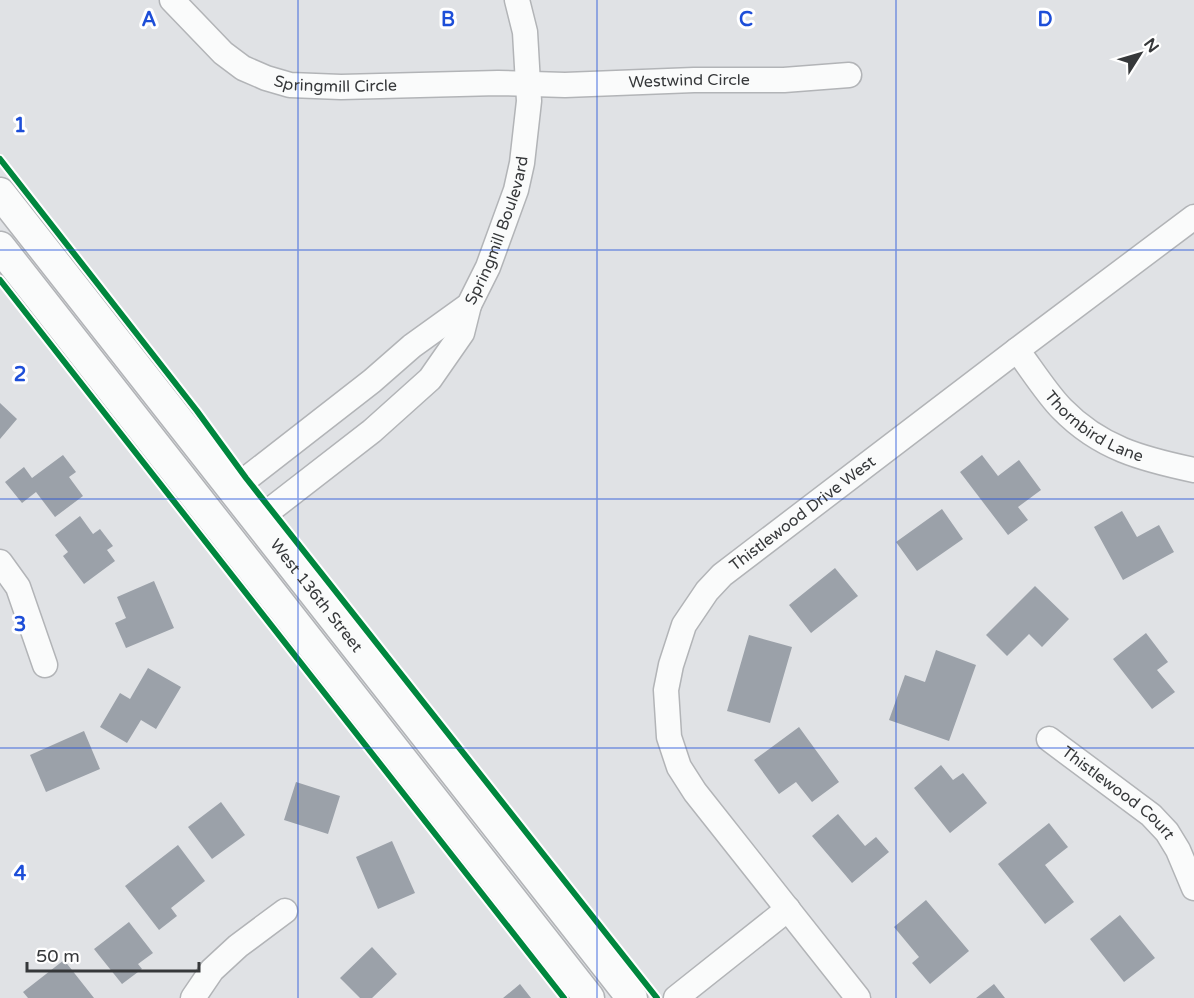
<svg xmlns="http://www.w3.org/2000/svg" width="1194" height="998" viewBox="0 0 1194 998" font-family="'Varela Round',sans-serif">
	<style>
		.building { fill: #9ba1a9 }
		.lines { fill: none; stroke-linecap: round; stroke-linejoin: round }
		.minor-casing { stroke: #b2b4b7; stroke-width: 27 }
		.tertiary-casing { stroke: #b2b4b7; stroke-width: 33 }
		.minor { stroke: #fafbfb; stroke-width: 24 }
		.tertiary { stroke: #fafbfb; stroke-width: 30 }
		.cycleway-casing { stroke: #fff; stroke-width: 10 }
		.cycleway { stroke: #00873e; stroke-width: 6 }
		.grid { fill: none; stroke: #1d4ed8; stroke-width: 1.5; stroke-opacity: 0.55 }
		.labels { text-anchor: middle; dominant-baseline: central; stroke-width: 6; stroke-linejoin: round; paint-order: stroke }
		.street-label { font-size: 16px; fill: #36383a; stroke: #fff }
		.grid-label { font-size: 20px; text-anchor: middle; font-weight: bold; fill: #1d4ed8; stroke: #fff; stroke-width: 6; stroke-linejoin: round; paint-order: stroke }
	</style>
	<rect width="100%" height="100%" fill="#e0e2e5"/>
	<!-- building -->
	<path class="building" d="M 0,403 L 17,419 L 0,439 Z
		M 63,455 L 76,472 L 69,477 L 83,496 L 55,517 L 36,492 L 22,503 L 5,482 L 24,467 L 32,478 Z
		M 982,455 L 998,476 L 1019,460 L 1041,490 L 1018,507 L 1028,520 L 1008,535 L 960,472 Z
		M 942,509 L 963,539 L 917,571 L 896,542 Z
		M 1122,511 L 1137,537 L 1159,525 L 1174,552 L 1123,580 L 1094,527 Z
		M 80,516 L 93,534 L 100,529 L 113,546 L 107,550 L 115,561 L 84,584 L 63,556 L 68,552 L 55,535 Z
		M 835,568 L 858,596 L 811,633 L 789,605 Z
		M 154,581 L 174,628 L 126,648 L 115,623 L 126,618 L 117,597 Z
		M 1035,586 L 1069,619 L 1042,647 L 1029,634 L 1007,656 L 986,635 Z
		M 1146,633 L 1168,662 L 1157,670 L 1175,692 L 1152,709 L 1113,659 Z
		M 749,635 L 792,647 L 770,723 L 727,711 Z
		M 936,650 L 976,665 L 949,741 L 889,720 L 905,675 L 925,682 Z
		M 148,668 L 181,687 L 156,729 L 141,720 L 127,743 L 100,727 L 120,693 L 130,699 Z
		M 799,727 L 839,782 L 812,802 L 796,782 L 779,794 L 754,760 Z
		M 84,731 L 100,769 L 46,792 L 30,755 Z
		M 941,765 L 953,780 L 963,773 L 987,803 L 950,833 L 914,788 Z
		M 296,782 L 340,796 L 328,834 L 284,820 Z
		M 221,802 L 245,835 L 212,859 L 188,827 Z
		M 838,814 L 865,846 L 876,837 L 889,852 L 852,883 L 812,836 Z
		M 1049,823 L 1068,847 L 1045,865 L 1074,902 L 1045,924 L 998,864 Z
		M 392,841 L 415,893 L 378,909 L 356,857 Z
		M 178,845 L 205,881 L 171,908 L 177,916 L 159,930 L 125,886 Z
		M 926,900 L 969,951 L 930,984 L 912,963 L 919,957 L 894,927 Z
		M 1120,915 L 1155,958 L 1124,982 L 1090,939 Z
		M 129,922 L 153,953 L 138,964 L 142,969 L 122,984 L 94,949 Z
		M 372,947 L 397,974 L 372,998 L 360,998 L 340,978 Z
		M 64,960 L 94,998 L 28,998 L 23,992 Z
		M 520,984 L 531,998 L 503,998 Z
		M 994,984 L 1005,998 L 976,998 Z"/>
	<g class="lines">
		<!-- minor casing -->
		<g class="minor-casing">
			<g id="minor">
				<path id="s1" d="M 172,0 L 223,53 L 243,68 L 266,78 L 290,85 L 341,87 L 498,83 L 565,85 L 694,80 L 784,80 L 849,75"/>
				<path id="s2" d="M 1017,350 C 1030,367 1047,394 1062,409 C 1100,448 1142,459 1194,470"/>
				<path id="s3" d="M 232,490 L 372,381 L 412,346 L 469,305 L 488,267 L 516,190 L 522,163 L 529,101 L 525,32 L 517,0"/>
				<path d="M 256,521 L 372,431 L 430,379 L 462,333 L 469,305"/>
				<path d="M 0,562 L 18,587 L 45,665"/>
				<path id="s4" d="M 1049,739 L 1151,815 L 1167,832 L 1178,850 L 1194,888"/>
				<path d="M 193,998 L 212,970 L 238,946 L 285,911"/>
				<path d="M 676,998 L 788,909"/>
				<path id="s5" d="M 858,998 L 695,792 L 679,767 L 669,737 L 666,690 L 671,665 L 684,625 L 707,591 L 722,575 L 1017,350 L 1194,217"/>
			</g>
		</g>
		<!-- tertiary casing -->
		<g class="tertiary-casing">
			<g id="tertiary">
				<path id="s6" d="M 0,193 L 632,998"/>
				<path d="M 0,247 L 589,998"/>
			</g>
		</g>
		<!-- minor -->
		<use href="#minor" class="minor"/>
		<!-- tertiary -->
		<use href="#tertiary" class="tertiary"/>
		<!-- cycleway casing -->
		<g class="cycleway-casing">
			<path id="cycleway" d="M 0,159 L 197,411 L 246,478 L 657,998
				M 0,280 L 564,998"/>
		</g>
		<!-- cycleway -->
		<use href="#cycleway" class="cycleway"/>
	</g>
	<!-- grid -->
	<path class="grid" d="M 298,0 L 298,998M 597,0 L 597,998M 896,0 L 896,998M 0,250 L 1194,250M 0,499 L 1194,499M 0,748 L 1194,748"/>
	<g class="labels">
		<!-- street labels -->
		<g class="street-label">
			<text stroke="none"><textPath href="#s1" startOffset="548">Westwind Circle</textPath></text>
			<text stroke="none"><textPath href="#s1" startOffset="194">Springmill Circle</textPath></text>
			<text stroke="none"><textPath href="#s3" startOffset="381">Springmill Boulevard</textPath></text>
			<text stroke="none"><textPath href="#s2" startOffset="111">Thornbird Lane</textPath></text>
			<text stroke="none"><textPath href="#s5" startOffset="603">Thistlewood Drive West</textPath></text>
			<text stroke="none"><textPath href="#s6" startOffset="512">West 136th Street</textPath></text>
			<text stroke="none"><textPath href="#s4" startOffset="88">Thistlewood Court</textPath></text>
		</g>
	</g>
	<g class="grid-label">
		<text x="149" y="26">A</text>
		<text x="448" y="26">B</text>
		<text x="746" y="26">C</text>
		<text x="1045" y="26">D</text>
		<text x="20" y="132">1</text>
		<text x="20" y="381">2</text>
		<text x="20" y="631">3</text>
		<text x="20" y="880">4</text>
	</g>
	<!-- north arrow -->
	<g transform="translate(1140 54) rotate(53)" stroke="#ffffff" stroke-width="4.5" paint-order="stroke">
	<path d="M0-4.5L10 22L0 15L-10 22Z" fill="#36383a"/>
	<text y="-9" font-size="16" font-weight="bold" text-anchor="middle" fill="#36383a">N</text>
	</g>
	<!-- scale -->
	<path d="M27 962v9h172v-9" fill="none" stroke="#36383a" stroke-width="3"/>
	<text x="36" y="962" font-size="18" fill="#36383a" stroke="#ffffff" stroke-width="4.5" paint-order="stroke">50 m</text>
</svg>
